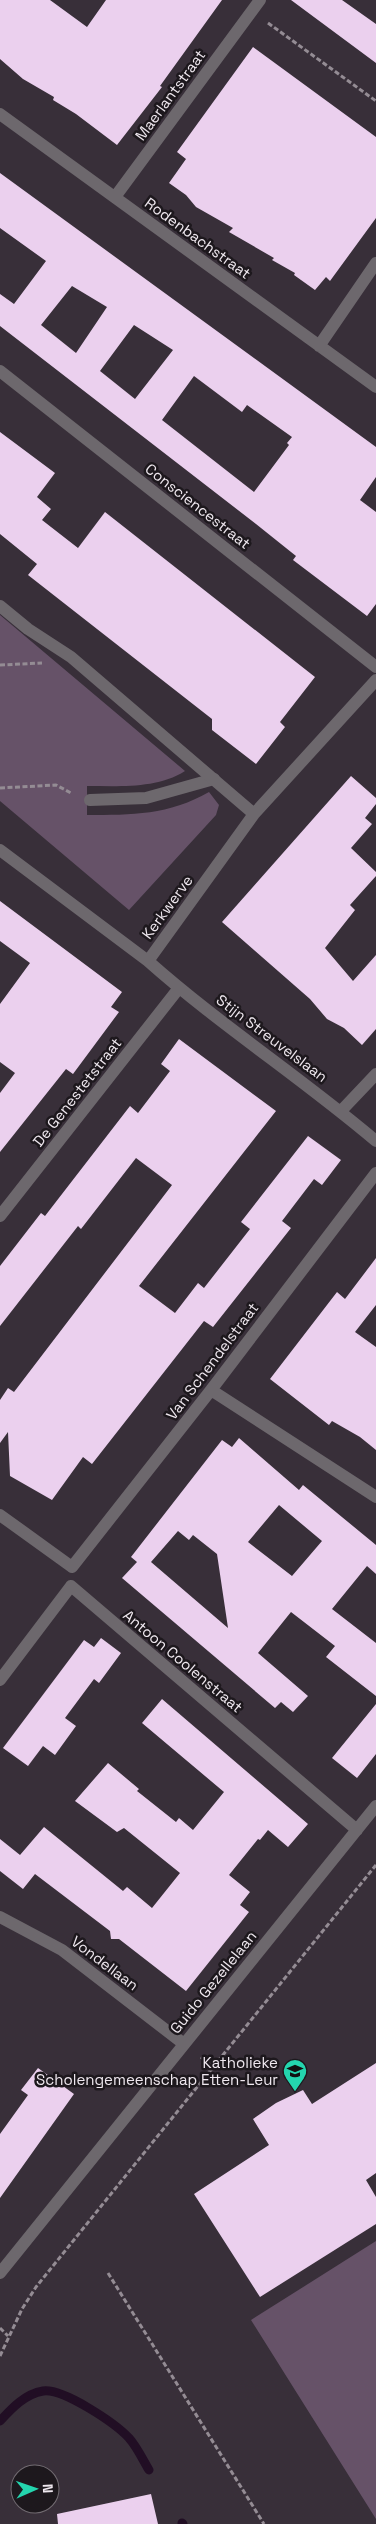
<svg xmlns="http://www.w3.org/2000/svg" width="376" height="2524" viewBox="0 0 376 2524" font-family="'Space Grotesk',sans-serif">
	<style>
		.green { fill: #665268 }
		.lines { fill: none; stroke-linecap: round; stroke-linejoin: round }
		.stream { stroke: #210e24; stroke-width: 9 }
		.building { fill: #ebd0ee; fill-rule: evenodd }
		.path { stroke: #948c94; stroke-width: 3; stroke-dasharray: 5 2.5; stroke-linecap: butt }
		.service { stroke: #6d686d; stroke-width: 12 }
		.minor { stroke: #6d686d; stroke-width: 12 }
		.labels { text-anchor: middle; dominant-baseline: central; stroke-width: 5; stroke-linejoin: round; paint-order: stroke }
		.street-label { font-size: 15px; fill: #efe8ef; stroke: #1d181d }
		.poi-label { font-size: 15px; fill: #efe8ef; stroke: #1d181d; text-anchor: end }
	</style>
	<rect width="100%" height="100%" fill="#382f39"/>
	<!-- green -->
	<path class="green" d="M 0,615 L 185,771 C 157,789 119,786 87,786 L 87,815 C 132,815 169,815 209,792 L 219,805 L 216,815 L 129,910 L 0,801 Z
		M 376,2241 L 376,2519 L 251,2320 Z"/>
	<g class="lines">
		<!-- stream -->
		<path class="stream" d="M 0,2421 C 12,2408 25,2394 43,2391 C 63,2388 115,2423 129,2438 C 137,2447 143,2460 149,2470
			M 182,2523 L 183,2524"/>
	</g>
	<!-- building -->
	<path class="building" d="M 0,0 L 50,0 L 87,27 L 106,0 L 222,0 L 160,86 L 162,87 L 117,145 L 76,114 L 53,100 L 54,97 L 23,79 L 0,59 Z
		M 291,0 L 342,0 L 376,24 L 376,63 Z
		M 253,47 L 376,137 L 376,218 L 330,281 L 326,277 L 315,290 L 294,275 L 295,273 L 272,260 L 274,258 L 229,232 L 233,228 L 196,207 L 186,195 L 169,183 L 186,159 L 177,152 Z
		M 0,173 L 376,447 L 376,477 L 360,500 L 376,512 L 376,604 L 367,616 L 293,560 L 296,556 L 256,524 L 0,326 L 0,294 L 14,304 L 46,261 L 0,228 ZM 72,286 L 107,307 L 76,353 L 41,325 ZM 134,325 L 173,350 L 135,399 L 100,371 ZM 194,376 L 242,412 L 247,405 L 292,437 L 287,443 L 289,445 L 254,492 L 162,420 Z
		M 0,432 L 55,473 L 37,497 L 51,509 L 42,520 L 78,548 L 105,512 L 315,677 L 280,722 L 285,727 L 256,764 L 212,730 L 212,719 L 28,575 L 37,564 L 0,534 Z
		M 351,776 L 376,798 L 376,804 L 365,818 L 372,824 L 351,848 L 376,872 L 376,876 L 350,905 L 355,910 L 325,948 L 353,981 L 376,955 L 376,1029 L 362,1045 L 344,1028 L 327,1019 L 310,999 L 222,922 Z
		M 0,901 L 122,992 L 111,1007 L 119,1012 L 73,1074 L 66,1069 L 0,1152 L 0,1093 L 15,1073 L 0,1062 L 0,1004 L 30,963 L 0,941 Z
		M 179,1039 L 276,1111 L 139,1286 L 175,1313 L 198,1283 L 204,1288 L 250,1229 L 241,1222 L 308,1136 L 341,1160 L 322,1185 L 314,1179 L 282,1221 L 291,1228 L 213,1327 L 204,1321 L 92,1464 L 83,1457 L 52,1500 L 10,1476 L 8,1432 L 0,1443 L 0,1400 L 8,1388 L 14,1392 L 172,1185 L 136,1158 L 81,1229 L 78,1226 L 0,1326 L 0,1266 L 41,1213 L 45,1216 L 130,1106 L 138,1113 L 170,1071 L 161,1064 Z
		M 376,1258 L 376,1305 L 355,1332 L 376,1347 L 376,1450 L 360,1437 L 332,1421 L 329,1425 L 270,1379 L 337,1292 L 345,1299 Z
		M 239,1438 L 299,1490 L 303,1485 L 376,1545 L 376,1574 L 367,1566 L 332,1609 L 376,1643 L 376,1696 L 326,1657 L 335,1646 L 291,1612 L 258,1653 L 308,1696 L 293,1712 L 281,1702 L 275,1708 L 122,1578 L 137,1562 L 131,1557 L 222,1440 L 232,1447 ZM 279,1505 L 322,1541 L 292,1576 L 248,1542 ZM 178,1531 L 189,1540 L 193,1535 L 217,1554 L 228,1628 L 151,1562 Z
		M 101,1638 L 121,1653 L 99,1683 L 94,1679 L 65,1718 L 76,1726 L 55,1755 L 43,1746 L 28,1766 L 3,1748 L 84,1640 L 94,1647 Z
		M 162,1699 L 308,1824 L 288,1847 L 268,1830 L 260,1840 L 258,1839 L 229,1875 L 250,1892 L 240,1905 L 249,1912 L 186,1991 L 119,1939 L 111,1939 L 110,1931 L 35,1874 L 23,1889 L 0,1871 L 0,1839 L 20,1855 L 44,1827 L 123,1891 L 127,1887 L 152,1908 L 180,1873 L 124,1828 L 117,1832 L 75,1801 L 108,1763 L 139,1789 L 137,1791 L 176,1822 L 179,1818 L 193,1830 L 224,1792 L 142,1723 Z
		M 376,1704 L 376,1754 L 357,1778 L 332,1758 Z
		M 376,2063 L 376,2173 L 366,2180 L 376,2197 L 376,2224 L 260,2297 L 194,2194 L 269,2145 L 253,2119 L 276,2103 L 303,2090 L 312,2104 Z
		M 38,2068 L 74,2094 L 0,2198 L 0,2134 L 28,2095 L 21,2090 Z
		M 151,2494 L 158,2524 L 58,2524 L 57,2514 Z"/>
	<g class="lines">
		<!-- path -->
		<path class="path" d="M 268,23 L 376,101
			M 0,665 L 42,663
			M 0,788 L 56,785 L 71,793
			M 201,2057 L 213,2067
			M 108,2273 L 264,2524
			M 0,2328 L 8,2336
			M 0,2356 L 22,2309 L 36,2287 L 376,1865"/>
		<!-- service -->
		<path class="service" d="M 90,800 L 146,798 L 214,779"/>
		<!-- minor -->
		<path class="minor" d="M 0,114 L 376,387
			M 115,197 L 260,0
			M 319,346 L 376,263
			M 0,371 L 376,667
			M 0,606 L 28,629 L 71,657 L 254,814 L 148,961 L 0,850
			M 254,814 L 376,680
			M 148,961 C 220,1025 302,1078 376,1141
			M 341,1111 L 376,1074
			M 0,1216 L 179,988
			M 211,1390 L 376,1497
			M 0,1515 L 72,1567
			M 72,1567 L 211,1390 L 376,1173
			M 71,1586 L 357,1830
			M 0,1680 L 71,1586
			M 0,1917 L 62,1950 L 184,2044
			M 0,2273 L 376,1806"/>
	</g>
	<!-- icons -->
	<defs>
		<g id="school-pin" transform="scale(1.25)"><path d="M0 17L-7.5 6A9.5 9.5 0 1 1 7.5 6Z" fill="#24d5ae" stroke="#1d181d"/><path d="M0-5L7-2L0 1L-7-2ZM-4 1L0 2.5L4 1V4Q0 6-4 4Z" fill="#111"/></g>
	</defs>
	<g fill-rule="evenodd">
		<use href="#school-pin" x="295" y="2071"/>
	</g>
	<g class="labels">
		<!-- street labels -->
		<g class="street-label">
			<text transform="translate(170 95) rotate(-54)">Maerlantstraat</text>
			<text transform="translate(198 238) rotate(36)">Rodenbachstraat</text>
			<text transform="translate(198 506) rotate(38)">Consciencestraat</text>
			<text transform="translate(167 907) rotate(-54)">Kerkwerve</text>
			<text transform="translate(272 1038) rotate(37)">Stijn Streuvelslaan</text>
			<text transform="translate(77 1092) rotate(-52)">De Genestetstraat</text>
			<text transform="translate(212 1361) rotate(-53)">Van Schendelstraat</text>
			<text transform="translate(183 1661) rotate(40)">Antoon Coolenstraat</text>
			<text transform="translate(105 1963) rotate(37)">Vondellaan</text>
			<text transform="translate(213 1982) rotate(-51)">Guido Gezellelaan</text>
		</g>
		<!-- poi labels -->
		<g class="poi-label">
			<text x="278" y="2062">Katholieke<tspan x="278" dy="17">Scholengemeenschap Etten-Leur</tspan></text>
		</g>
	</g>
	<!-- north arrow -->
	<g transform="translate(35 2489) rotate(88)"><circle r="24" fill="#1d181d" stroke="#716b71"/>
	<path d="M0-4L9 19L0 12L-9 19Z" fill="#24d5ae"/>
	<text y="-8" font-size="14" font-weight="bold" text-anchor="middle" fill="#efe8ef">N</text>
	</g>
</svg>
